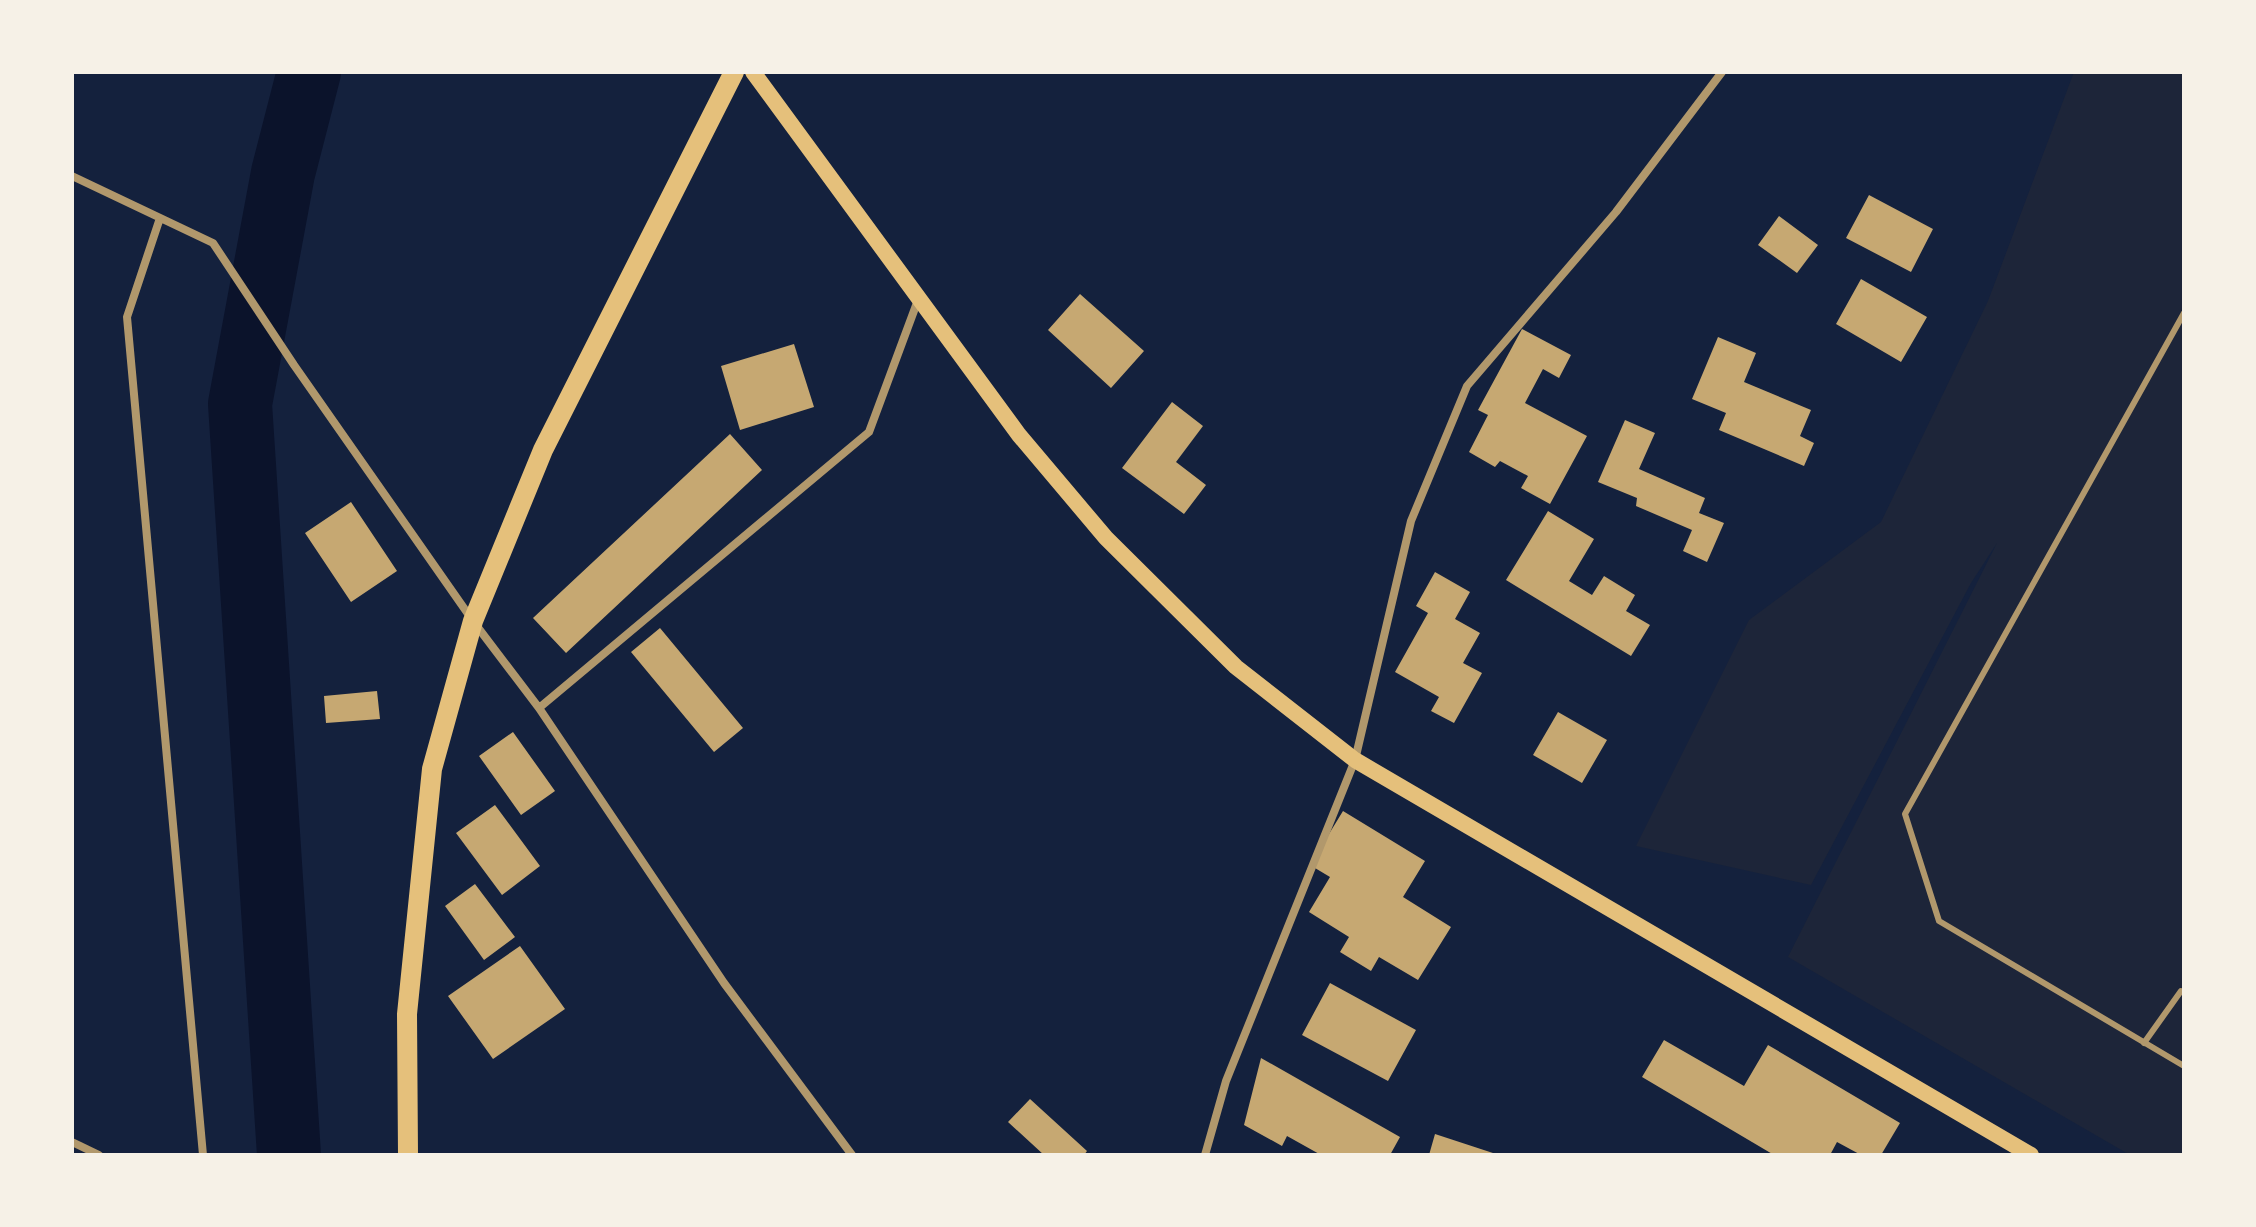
<svg xmlns="http://www.w3.org/2000/svg" width="2256" height="1227" viewBox="0 0 2256 1227" font-family="Georgia,serif">
	<style>
		.green { fill: #1d2539 }
		.lines { fill: none; stroke-linecap: round; stroke-linejoin: round }
		.river { stroke: #0b132b; stroke-width: 64 }
		.building { fill: #c6a872 }
		.service { stroke: #b1986c; stroke-width: 6 }
		.minor { stroke: #b1986c; stroke-width: 8 }
		.secondary { stroke: #e5c07b; stroke-width: 16 }
		.primary { stroke: #e5c07b; stroke-width: 20 }
	</style>
	<rect width="100%" height="100%" fill="#14213d"/>
	<!-- green -->
	<path class="green" d="M 2074,72 L 2184,72 L 2184,1155 L 2130,1155 L 1788,957 L 1997,543 L 1971,583 L 1811,885 L 1636,846 L 1749,620 L 1881,522 L 1988,301 Z"/>
	<g class="lines">
		<!-- river -->
		<path class="river" d="M 289,1155 L 240,404 L 283,173 L 309,72"/>
	</g>
	<!-- building -->
	<path class="building" d="M 1869,195 L 1933,229 L 1911,272 L 1846,238 Z
		M 1779,216 L 1818,245 L 1797,273 L 1758,245 Z
		M 1861,279 L 1927,317 L 1901,362 L 1836,324 Z
		M 1080,294 L 1144,351 L 1111,388 L 1048,330 Z
		M 1522,329 L 1571,355 L 1559,378 L 1543,369 L 1525,403 L 1587,436 L 1550,504 L 1521,488 L 1528,476 L 1500,461 L 1495,467 L 1469,452 L 1488,415 L 1478,410 Z
		M 1718,337 L 1756,353 L 1744,382 L 1811,410 L 1800,436 L 1814,443 L 1804,466 L 1719,430 L 1726,413 L 1692,399 Z
		M 794,344 L 814,407 L 740,430 L 721,366 Z
		M 1172,402 L 1203,426 L 1176,462 L 1206,485 L 1184,514 L 1122,468 Z
		M 1625,420 L 1655,433 L 1639,469 L 1705,498 L 1699,513 L 1724,523 L 1707,562 L 1683,551 L 1692,530 L 1636,506 L 1637,498 L 1598,482 Z
		M 730,434 L 762,470 L 566,653 L 533,618 Z
		M 351,502 L 397,571 L 351,602 L 305,533 Z
		M 1548,511 L 1594,539 L 1569,581 L 1592,595 L 1604,576 L 1635,595 L 1626,611 L 1650,625 L 1631,656 L 1506,580 Z
		M 1435,572 L 1470,592 L 1455,619 L 1480,633 L 1463,663 L 1482,673 L 1454,723 L 1431,711 L 1439,697 L 1395,672 L 1428,613 L 1416,606 Z
		M 660,628 L 743,728 L 714,752 L 631,652 Z
		M 377,691 L 380,719 L 326,723 L 324,696 Z
		M 1558,712 L 1607,740 L 1582,783 L 1533,755 Z
		M 513,732 L 555,791 L 521,815 L 479,756 Z
		M 495,805 L 540,866 L 502,895 L 456,833 Z
		M 1343,811 L 1425,861 L 1403,897 L 1451,927 L 1418,980 L 1379,957 L 1371,971 L 1340,952 L 1349,937 L 1309,912 L 1330,877 L 1310,865 Z
		M 475,884 L 515,937 L 484,960 L 445,906 Z
		M 520,946 L 565,1009 L 493,1059 L 448,996 Z
		M 1330,983 L 1416,1030 L 1388,1081 L 1302,1035 Z
		M 1664,1040 L 1744,1086 L 1768,1045 L 1900,1123 L 1881,1155 L 1861,1155 L 1837,1142 L 1830,1155 L 1774,1155 L 1642,1077 Z
		M 1261,1058 L 1400,1137 L 1390,1155 L 1321,1155 L 1287,1136 L 1282,1146 L 1244,1125 Z
		M 1030,1099 L 1087,1151 L 1084,1155 L 1044,1155 L 1008,1122 Z
		M 1435,1134 L 1496,1154 L 1496,1155 L 1429,1155 Z"/>
	<g class="lines">
		<!-- service -->
		<path class="service" d="M 2184,313 L 1905,814 L 1939,921 L 2184,1066
			M 2144,1043 L 2181,991 L 2184,992"/>
		<!-- minor -->
		<path class="minor" d="M 72,176 L 213,243 L 294,365 L 473,621 L 539,708 L 724,983 L 852,1155
			M 160,218 L 127,317 L 203,1155
			M 539,708 L 869,432 L 918,300
			M 72,1142 L 99,1155
			M 1205,1155 L 1226,1081 L 1355,760 L 1411,521 L 1467,386 L 1616,212 L 1722,72"/>
		<!-- secondary -->
		<path class="secondary" d="M 753,72 L 1019,435 L 1106,538 L 1236,667 L 1355,760 L 2031,1155"/>
		<!-- primary -->
		<path class="primary" d="M 408,1155 L 407,1014 L 432,769 L 473,621 L 543,450 L 734,72"/>
	</g>
	<!-- border -->
	<rect width="2256" height="1227" fill="none" stroke="#f6f1e7" stroke-width="148"/>
</svg>
